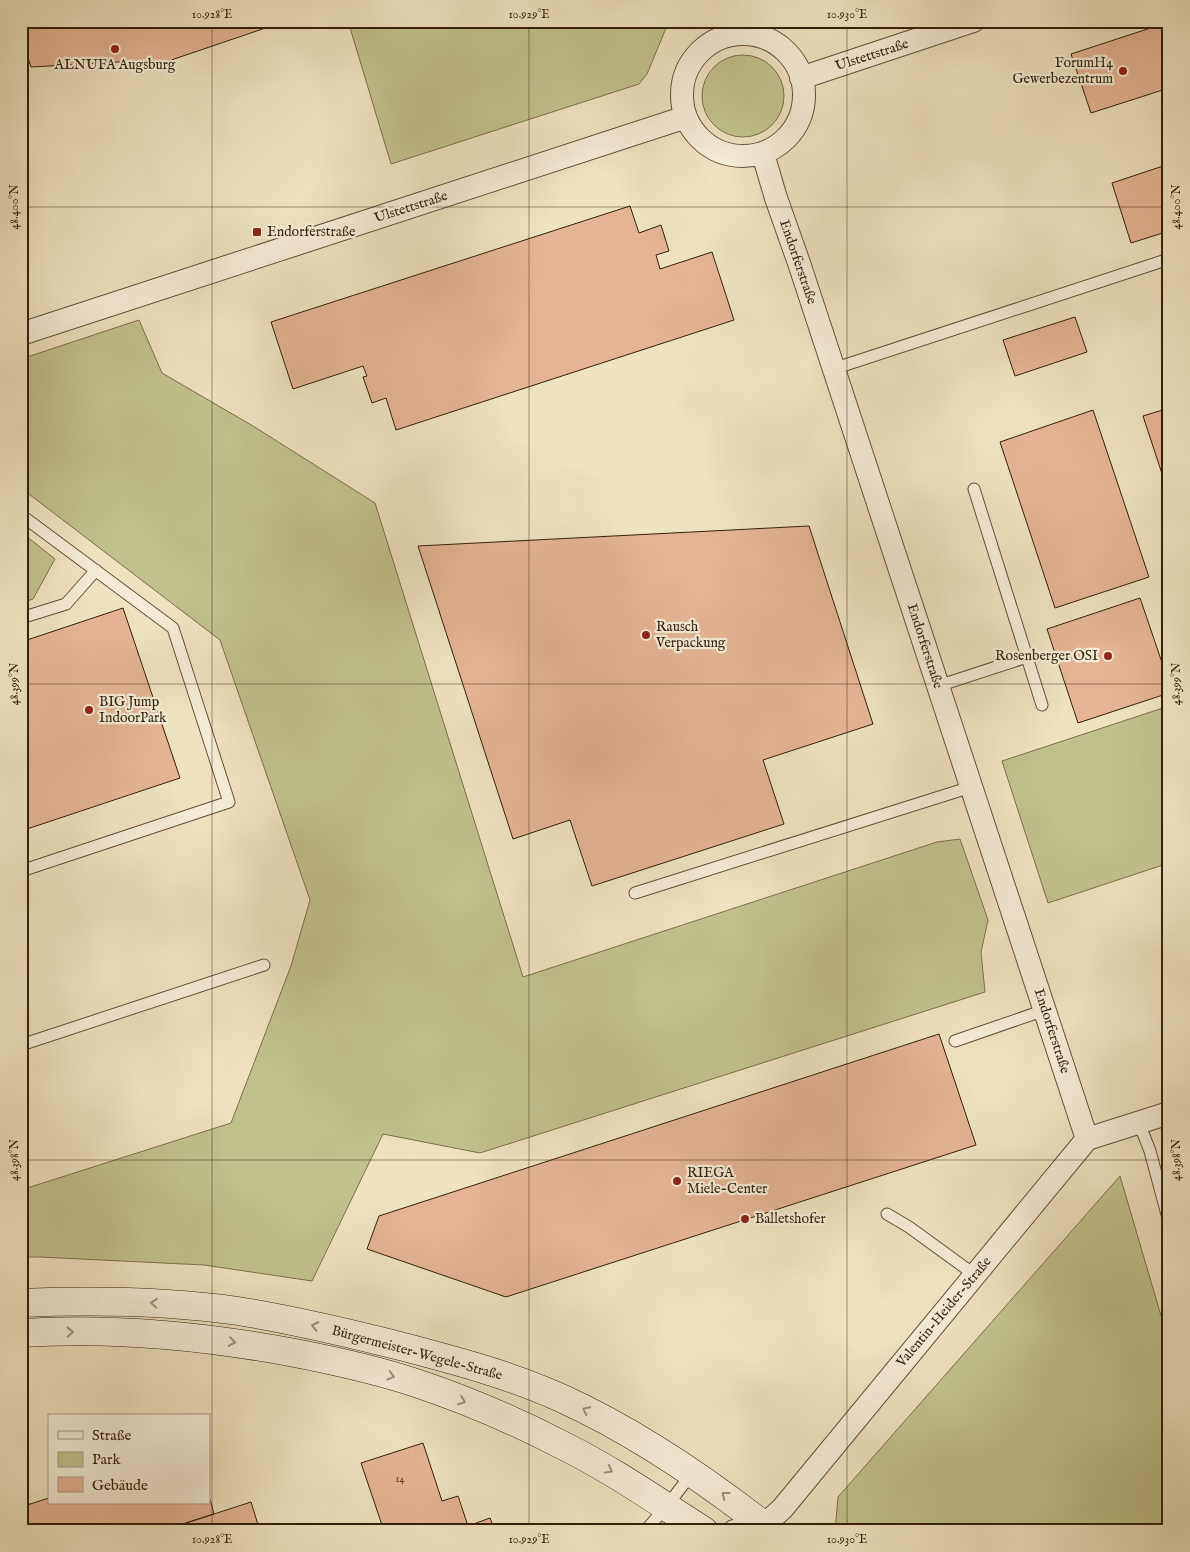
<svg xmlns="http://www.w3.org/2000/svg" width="1190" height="1552" viewBox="0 0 1190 1552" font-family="'IM FELL English',serif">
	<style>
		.green { fill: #c0c18d; stroke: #7a704b }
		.building { fill: #e4b494; stroke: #331f09 }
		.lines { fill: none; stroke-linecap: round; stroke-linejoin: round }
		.lane-casing { stroke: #625036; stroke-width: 13 }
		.street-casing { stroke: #625036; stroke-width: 24 }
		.secondary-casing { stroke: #331f09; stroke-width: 29 }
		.lane { stroke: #f4ecd5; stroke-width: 11 }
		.street { stroke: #f4ecd5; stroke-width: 22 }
		.secondary { stroke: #f4ecd5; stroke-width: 28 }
		.oneway { stroke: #9d9079 }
		.ticks { fill: none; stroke: #331f09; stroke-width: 1; stroke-opacity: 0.45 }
		.poi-dot { fill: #8f2418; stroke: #f4ecd5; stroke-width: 2 }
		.labels { text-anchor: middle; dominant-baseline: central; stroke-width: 4.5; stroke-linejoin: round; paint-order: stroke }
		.number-label { font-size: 11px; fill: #5f442c }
		.street-label { font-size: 14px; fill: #331f09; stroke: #f4ecd5 }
		.poi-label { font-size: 14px; fill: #331f09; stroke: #f4ecd5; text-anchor: start }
		.neatline { fill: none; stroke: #331f09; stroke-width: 2 }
		.ticks-label { font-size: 12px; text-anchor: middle; fill: #331f09 }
	</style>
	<rect width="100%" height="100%" fill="#eee2bf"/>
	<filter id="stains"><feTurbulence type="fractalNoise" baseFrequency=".004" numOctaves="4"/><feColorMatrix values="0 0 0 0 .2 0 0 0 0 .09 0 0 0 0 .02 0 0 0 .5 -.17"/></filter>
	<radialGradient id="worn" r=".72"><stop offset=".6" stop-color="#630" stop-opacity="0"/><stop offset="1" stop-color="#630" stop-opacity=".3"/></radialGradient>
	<!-- green -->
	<path class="green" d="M 348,21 L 669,21 L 647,74 L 639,84 L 391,164 Z
		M702 96a41 41 0 1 1 82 0a41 41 0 1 1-82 0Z
		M 139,320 L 162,373 L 253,426 L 375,503 L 523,977 L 937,842 L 960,839 L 988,920 L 981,952 L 985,992 L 480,1153 L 383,1134 L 312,1281 L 204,1265 L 40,1257 L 21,1257 L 21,1190 L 231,1123 L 291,966 L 310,900 L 220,640 L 21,488 L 21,359 Z
		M 21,532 L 55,559 L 33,599 L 21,603 Z
		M 1169,706 L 1169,863 L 1048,903 L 1002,761 Z
		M 1120,1176 L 1169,1343 L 1169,1531 L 835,1531 L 838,1497 Z"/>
	<!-- building -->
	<path class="building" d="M 21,21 L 286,21 L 136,72 L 135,61 L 31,67 L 21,37 Z
		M 1169,22 L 1169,88 L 1091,113 L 1071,54 Z
		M 1169,164 L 1169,231 L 1131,243 L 1112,183 Z
		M 630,206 L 639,233 L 661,225 L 669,251 L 656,255 L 660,269 L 712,252 L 734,320 L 396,430 L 386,398 L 372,403 L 363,377 L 367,376 L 363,366 L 293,389 L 271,322 Z
		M 1075,317 L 1087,352 L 1015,376 L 1003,340 Z
		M 1169,408 L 1169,495 L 1143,416 Z
		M 1093,410 L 1149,577 L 1055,608 L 1000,442 Z
		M 809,526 L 873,724 L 763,760 L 784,824 L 592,886 L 570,820 L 513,839 L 418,546 Z
		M 1140,598 L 1169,683 L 1169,693 L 1078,723 L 1047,629 Z
		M 123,608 L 180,778 L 21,831 L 21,642 Z
		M 939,1034 L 976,1145 L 506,1297 L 367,1249 L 379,1216 Z
		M 423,1443 L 442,1501 L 458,1496 L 468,1526 L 490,1518 L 495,1531 L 384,1531 L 361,1463 Z
		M 21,1478 L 29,1504 L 21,1507 Z
		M 209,1496 L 214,1514 L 161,1531 L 21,1531 L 21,1507 L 49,1498 L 49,1503 L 209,1503 Z
		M 251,1502 L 260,1531 L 161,1531 L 214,1514 Z"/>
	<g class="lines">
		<!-- lane casing -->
		<g class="lane-casing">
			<path id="lane" d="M 833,369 L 1169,259
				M 974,489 L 1042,705
				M 21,515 L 173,628 L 229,802 L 21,871
				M 21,618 L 66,604 L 96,570
				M 938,686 L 1027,657
				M 635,893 L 971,787
				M 955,1041 L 1045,1010
				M 21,1045 L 264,965
				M 1139,1123 L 1150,1151 L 1169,1222
				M 887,1214 L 909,1227 L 975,1275
				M 645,1531 L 667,1506 L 692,1473"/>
		</g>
		<!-- street casing -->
		<g class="street-casing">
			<path id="street" d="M682 95a61 61 0 1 1 122 0a61 61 0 1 1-122 0Z
				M 801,78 L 973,21
				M 763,154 L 776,198 L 799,263 L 1087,1139
				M 21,334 L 686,117
				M 734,1531 L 764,1525 L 782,1509 L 1087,1139 L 1169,1113"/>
		</g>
		<!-- secondary casing -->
		<g class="secondary-casing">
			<path id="secondary" d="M 21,1303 C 93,1300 167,1301 238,1311 C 294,1320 349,1333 404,1347 C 457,1361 510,1375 561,1398 C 636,1432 706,1480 771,1531
				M 21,1333 C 113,1327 205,1336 295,1353 C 336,1361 377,1370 416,1383 C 467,1400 518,1422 566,1447 C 614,1471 658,1502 704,1531"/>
		</g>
		<!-- lane -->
		<use href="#lane" class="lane"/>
		<!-- street -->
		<use href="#street" class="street"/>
		<!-- secondary -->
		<use href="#secondary" class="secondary"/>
	</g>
	<!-- one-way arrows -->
	<defs><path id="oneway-chevron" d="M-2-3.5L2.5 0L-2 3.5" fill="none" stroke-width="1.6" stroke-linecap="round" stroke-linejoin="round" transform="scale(1.25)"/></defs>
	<g class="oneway">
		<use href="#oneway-chevron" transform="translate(154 1303) rotate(-175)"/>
		<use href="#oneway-chevron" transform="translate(315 1326) rotate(-168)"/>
		<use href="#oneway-chevron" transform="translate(70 1332) rotate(-1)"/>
		<use href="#oneway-chevron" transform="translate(232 1342) rotate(9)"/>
		<use href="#oneway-chevron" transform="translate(391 1376) rotate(16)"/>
		<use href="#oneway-chevron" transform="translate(462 1401) rotate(21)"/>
		<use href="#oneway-chevron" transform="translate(586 1410) rotate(-154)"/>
		<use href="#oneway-chevron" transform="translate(609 1470) rotate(29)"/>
		<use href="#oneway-chevron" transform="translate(725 1495) rotate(-143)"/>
	</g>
	<!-- ticks -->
	<path class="ticks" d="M 212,21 L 212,1531M 529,21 L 529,1531M 847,21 L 847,1531M 1164,21 L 1164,1531M 21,207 L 1169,207M 21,684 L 1169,684M 21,1160 L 1169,1160"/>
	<!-- markers -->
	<g class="poi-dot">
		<circle cx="115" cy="49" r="5"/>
		<circle cx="1123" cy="71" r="5"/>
		<rect x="252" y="227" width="10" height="10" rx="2.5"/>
		<circle cx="646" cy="635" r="5"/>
		<circle cx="1108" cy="656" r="5"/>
		<circle cx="89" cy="710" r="5"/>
		<circle cx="677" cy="1181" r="5"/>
		<circle cx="745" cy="1219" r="5"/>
	</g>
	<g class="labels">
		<!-- number labels -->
		<g class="number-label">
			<text x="400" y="1479">14</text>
		</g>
		<!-- street labels -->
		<g class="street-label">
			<text transform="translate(872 55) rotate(-18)">Ulstettstraße</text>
			<text transform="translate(411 207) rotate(-18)">Ulstettstraße</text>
			<text transform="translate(798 262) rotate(71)">Endorferstraße</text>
			<text transform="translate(925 646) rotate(72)">Endorferstraße</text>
			<text transform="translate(1052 1031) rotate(72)">Endorferstraße</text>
			<text transform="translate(944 1312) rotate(-50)">Valentin-Heider-Straße</text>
			<text transform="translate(417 1353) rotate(15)">Bürgermeister-Wegele-Straße</text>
		</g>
		<!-- poi labels -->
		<g class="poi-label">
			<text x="1113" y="63" text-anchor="end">ForumH4<tspan x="1113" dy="16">Gewerbezentrum</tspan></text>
			<text x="115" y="65" text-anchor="middle">ALNUFA Augsburg</text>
			<text x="267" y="232">Endorferstraße</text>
			<text x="656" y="627">Rausch<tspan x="656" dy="16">Verpackung</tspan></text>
			<text x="1098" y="656" text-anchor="end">Rosenberger OSI</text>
			<text x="99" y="702">BIG Jump<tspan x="99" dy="16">IndoorPark</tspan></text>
			<text x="687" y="1173">RIEGA<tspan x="687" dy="16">Miele-Center</tspan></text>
			<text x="755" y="1219">Balletshofer</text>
		</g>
	</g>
	<!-- margin -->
	<rect width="1190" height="1552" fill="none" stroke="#eee2bf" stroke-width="55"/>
	<!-- legend -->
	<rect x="48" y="1414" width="162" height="90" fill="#f4ecd5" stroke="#a79a83"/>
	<rect x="58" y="1431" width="25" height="8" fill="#f4ecd5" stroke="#a79a83"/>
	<text x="92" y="1440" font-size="15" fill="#331f09">Straße</text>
	<rect x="58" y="1452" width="25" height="15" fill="#c0c18d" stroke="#a79a83"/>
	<text x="92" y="1464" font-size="15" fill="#331f09">Park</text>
	<rect x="58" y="1477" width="25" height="15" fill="#e4b494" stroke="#a79a83"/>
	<text x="92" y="1490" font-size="15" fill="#331f09">Gebäude</text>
	<rect x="28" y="28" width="1134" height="1496" class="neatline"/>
	<g class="ticks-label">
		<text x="212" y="18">10.928°E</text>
		<text x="529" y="18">10.929°E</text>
		<text x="847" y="18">10.930°E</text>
		<text transform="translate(14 207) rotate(-90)" y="4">48.400°N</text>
		<text transform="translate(1176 207) rotate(-90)" y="4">48.400°N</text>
		<text transform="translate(14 684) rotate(-90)" y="4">48.399°N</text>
		<text transform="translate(1176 684) rotate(-90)" y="4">48.399°N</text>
		<text transform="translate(14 1160) rotate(-90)" y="4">48.398°N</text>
		<text transform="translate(1176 1160) rotate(-90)" y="4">48.398°N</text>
		<text x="212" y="1543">10.928°E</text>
		<text x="529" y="1543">10.929°E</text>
		<text x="847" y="1543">10.930°E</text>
	</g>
	<rect width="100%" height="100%" filter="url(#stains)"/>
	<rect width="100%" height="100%" fill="url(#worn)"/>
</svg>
